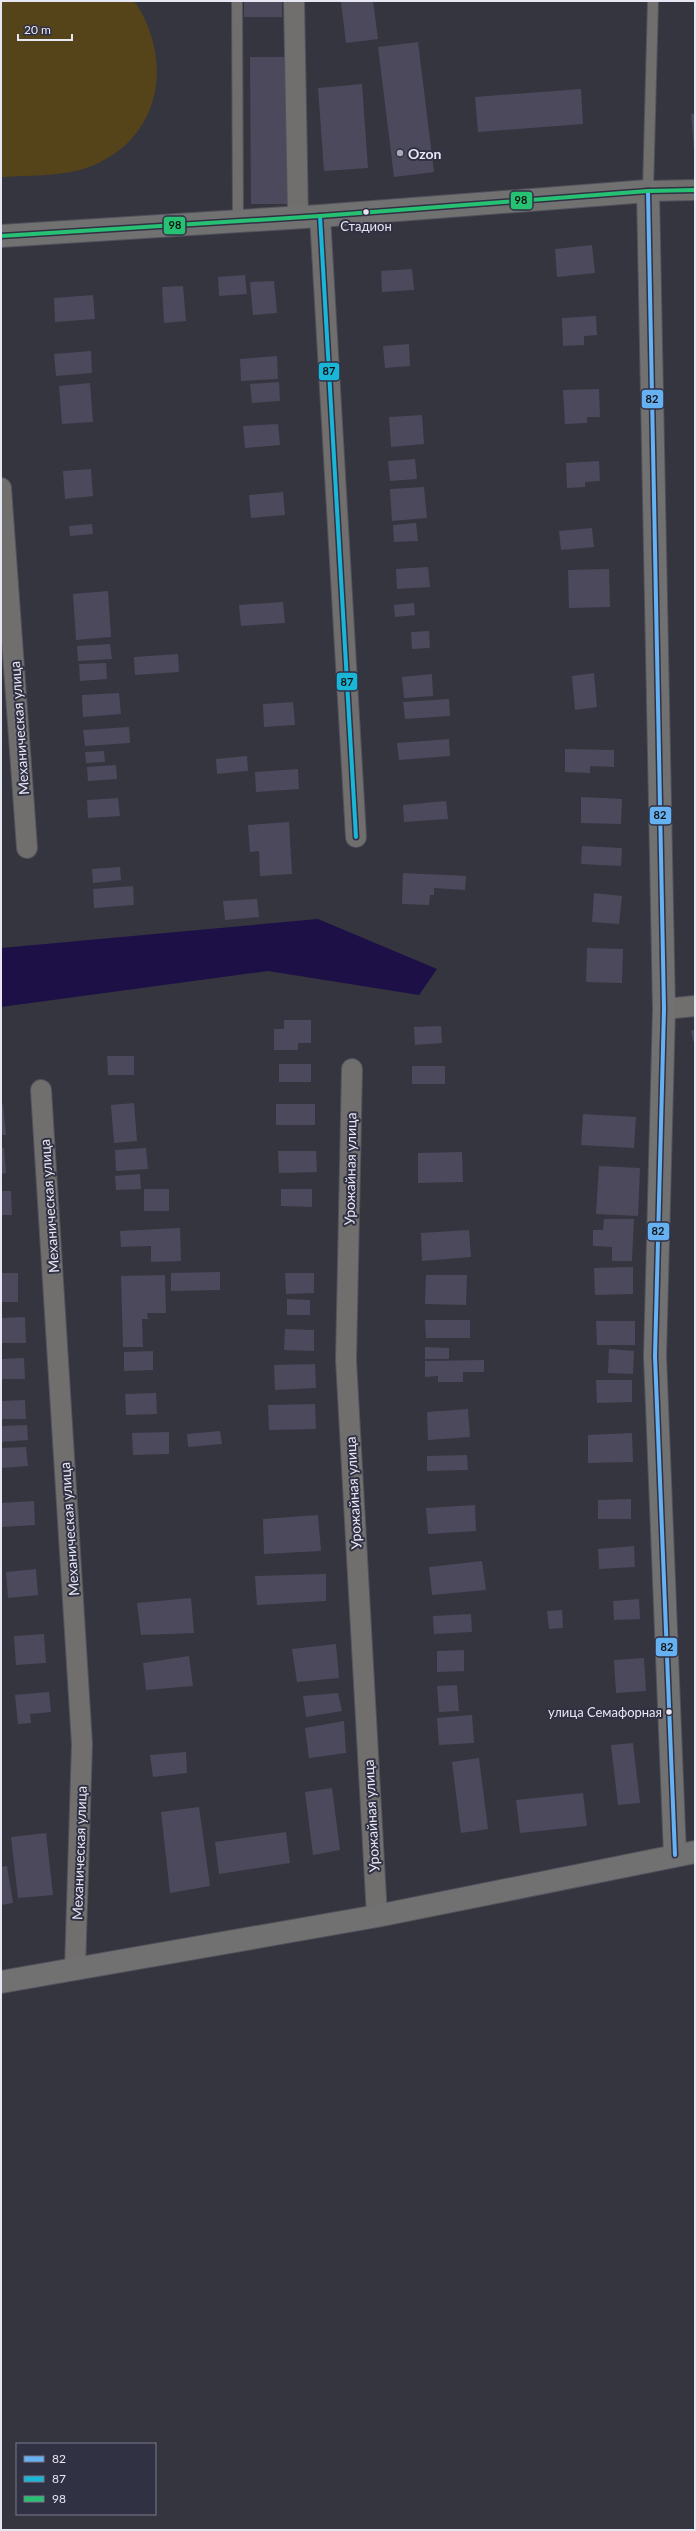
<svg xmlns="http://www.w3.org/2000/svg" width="696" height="2531" viewBox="0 0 696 2531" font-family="Lato,sans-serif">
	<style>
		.green { fill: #554419 }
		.water { fill: #1d1046 }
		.building { fill: #4b495b }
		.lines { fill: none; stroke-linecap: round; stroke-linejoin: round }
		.lane-casing { stroke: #52525c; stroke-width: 12 }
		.street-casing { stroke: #52525c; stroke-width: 22 }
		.secondary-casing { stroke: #52525c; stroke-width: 24 }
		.lane { stroke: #706f6e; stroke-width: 10 }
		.street { stroke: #706f6e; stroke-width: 20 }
		.secondary { stroke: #727172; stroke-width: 22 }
		.bus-1-casing { stroke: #313144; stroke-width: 7 }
		.bus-2-casing { stroke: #313144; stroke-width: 7 }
		.bus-3-casing { stroke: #313144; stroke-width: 7 }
		.bus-1 { stroke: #66b1f2; stroke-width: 4 }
		.bus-2 { stroke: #1ab6d8; stroke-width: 4 }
		.bus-3 { stroke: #26c172; stroke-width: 4 }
		.poi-dot { fill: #a9a9b5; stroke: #313144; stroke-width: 1.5 }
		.bus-dot { fill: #e7e7f4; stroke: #313144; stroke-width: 1.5 }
		.labels { text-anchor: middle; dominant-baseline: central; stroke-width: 4; stroke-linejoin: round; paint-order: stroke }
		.bus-label { font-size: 13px; fill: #e7e7f4; stroke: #313144 }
		.poi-label { font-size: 14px; font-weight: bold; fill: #e7e7f4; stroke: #313144; text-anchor: start }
		.street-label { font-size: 14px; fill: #e7e7f4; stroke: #313144 }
		.line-badge { stroke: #313144; stroke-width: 1.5 }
		.pale-badge-label { font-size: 11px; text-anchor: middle; font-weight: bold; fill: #111 }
	</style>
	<rect width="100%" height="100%" fill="#353540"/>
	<!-- green -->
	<path class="green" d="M 1,1 L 133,1 L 137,5 C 173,63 161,136 94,165 C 66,177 31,175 1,177 Z"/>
	<!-- water -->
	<path class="water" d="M 318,919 L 437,969 L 419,995 L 268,971 L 1,1007 L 1,948 Z"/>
	<!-- building -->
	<path class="building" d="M 244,1 L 282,1 L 282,17 L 244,17 Z
		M 373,1 L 378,39 L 346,43 L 341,2 Z
		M 418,42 L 434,172 L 394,177 L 378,47 Z
		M 250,57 L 287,57 L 288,204 L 251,204 Z
		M 362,84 L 368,168 L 324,171 L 318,88 Z
		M 581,89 L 583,124 L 478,132 L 475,97 Z
		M 691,114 L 695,114 L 695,151 L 694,151 Z
		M 592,245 L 595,273 L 557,277 L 555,249 Z
		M 412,269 L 414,290 L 382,292 L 381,271 Z
		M 245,275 L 247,294 L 219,296 L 218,277 Z
		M 274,281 L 277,313 L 253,315 L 250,282 Z
		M 183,286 L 186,321 L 164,323 L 162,287 Z
		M 93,295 L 95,319 L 55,322 L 54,298 Z
		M 596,316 L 597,335 L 584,336 L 584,345 L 563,346 L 562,318 Z
		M 409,344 L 410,366 L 385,368 L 383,346 Z
		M 91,351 L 92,373 L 56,376 L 54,354 Z
		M 277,356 L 278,379 L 241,381 L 240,359 Z
		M 279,382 L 280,401 L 252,403 L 250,384 Z
		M 90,383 L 93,422 L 62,424 L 59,386 Z
		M 599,389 L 600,417 L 587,417 L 587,423 L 565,424 L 563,390 Z
		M 422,415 L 424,444 L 391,447 L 389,417 Z
		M 278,424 L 280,445 L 245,448 L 243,426 Z
		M 415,459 L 417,479 L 390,481 L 388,461 Z
		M 599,461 L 600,481 L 585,482 L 585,487 L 567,488 L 566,463 Z
		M 91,469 L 93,496 L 65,499 L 63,471 Z
		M 424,487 L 427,518 L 392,521 L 390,489 Z
		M 283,492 L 285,515 L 251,518 L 249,495 Z
		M 416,523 L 418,541 L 394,542 L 393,525 Z
		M 92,524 L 93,534 L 70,536 L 69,526 Z
		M 592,528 L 594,547 L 561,550 L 559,531 Z
		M 428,567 L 430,587 L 397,589 L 396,569 Z
		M 609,569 L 610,607 L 569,608 L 568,570 Z
		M 108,591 L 111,637 L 76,640 L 73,594 Z
		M 283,602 L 285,623 L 241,626 L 239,605 Z
		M 414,603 L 415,615 L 395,617 L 394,605 Z
		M 429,631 L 430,648 L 412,649 L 411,632 Z
		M 110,644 L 112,659 L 78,661 L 77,646 Z
		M 178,654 L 179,672 L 135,675 L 134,657 Z
		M 106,663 L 107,679 L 80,681 L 79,664 Z
		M 594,673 L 597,707 L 575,710 L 572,676 Z
		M 432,674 L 433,696 L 404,698 L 402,677 Z
		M 119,693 L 121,714 L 83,717 L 82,695 Z
		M 449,699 L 450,716 L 405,719 L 403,702 Z
		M 293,702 L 295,725 L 264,727 L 263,704 Z
		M 129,727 L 130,743 L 85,746 L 83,730 Z
		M 449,739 L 450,756 L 399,760 L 397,743 Z
		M 565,749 L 614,750 L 614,767 L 590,766 L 590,773 L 565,772 Z
		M 104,751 L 105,762 L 86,763 L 85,752 Z
		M 247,756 L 248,771 L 217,774 L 216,759 Z
		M 116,765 L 117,779 L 88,781 L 87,767 Z
		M 298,769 L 299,789 L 256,792 L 255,772 Z
		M 581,797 L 622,799 L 621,824 L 581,823 Z
		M 118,798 L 120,816 L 88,818 L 87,800 Z
		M 446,801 L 448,819 L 404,822 L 403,805 Z
		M 289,822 L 292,874 L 260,876 L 259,851 L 250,852 L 248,825 Z
		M 582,846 L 622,848 L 621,866 L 581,864 Z
		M 120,867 L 121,880 L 93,883 L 92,869 Z
		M 403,873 L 466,876 L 465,890 L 434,888 L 434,895 L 430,895 L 429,905 L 402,904 Z
		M 133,886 L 134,905 L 94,908 L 93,889 Z
		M 594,893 L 622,896 L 619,924 L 592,922 Z
		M 257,899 L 259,917 L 225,920 L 223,901 Z
		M 587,948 L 623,949 L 622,983 L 586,982 Z
		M 284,1020 L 311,1020 L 311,1043 L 298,1043 L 298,1050 L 274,1050 L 274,1029 L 284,1029 Z
		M 441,1026 L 442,1043 L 415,1045 L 414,1027 Z
		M 691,1030 L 695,1030 L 695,1041 L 693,1041 Z
		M 107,1056 L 134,1056 L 134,1075 L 108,1075 Z
		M 279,1064 L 311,1064 L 311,1082 L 279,1082 Z
		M 412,1066 L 445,1066 L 445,1084 L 412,1084 Z
		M 134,1103 L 137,1141 L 114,1143 L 111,1105 Z
		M 276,1104 L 315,1104 L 315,1125 L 276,1125 Z
		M 1,1105 L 3,1105 L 6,1135 L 1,1135 Z
		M 583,1114 L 636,1117 L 634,1148 L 581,1145 Z
		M 1,1148 L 4,1148 L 6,1173 L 1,1174 Z
		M 146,1148 L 148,1169 L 116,1171 L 115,1150 Z
		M 278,1151 L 316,1151 L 317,1172 L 279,1173 Z
		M 462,1152 L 463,1182 L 418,1183 L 418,1153 Z
		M 599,1166 L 640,1168 L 638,1216 L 596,1214 Z
		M 140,1174 L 141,1189 L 116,1190 L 115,1176 Z
		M 144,1189 L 169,1189 L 169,1211 L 144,1211 Z
		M 281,1189 L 312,1189 L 312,1207 L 281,1206 Z
		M 1,1191 L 11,1191 L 12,1215 L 1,1215 Z
		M 604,1219 L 634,1219 L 632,1261 L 612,1261 L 612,1247 L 593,1246 L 593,1230 L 603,1230 Z
		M 180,1228 L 181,1261 L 151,1262 L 151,1246 L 121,1247 L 120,1231 Z
		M 469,1230 L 471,1257 L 422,1261 L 421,1233 Z
		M 633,1267 L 633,1294 L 595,1295 L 594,1268 Z
		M 220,1272 L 220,1290 L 171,1291 L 171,1273 Z
		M 1,1273 L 18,1273 L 18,1302 L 1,1302 Z
		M 285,1273 L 314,1273 L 314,1293 L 286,1294 Z
		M 165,1275 L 166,1313 L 147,1313 L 148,1319 L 142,1319 L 143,1347 L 123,1347 L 121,1276 Z
		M 426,1275 L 467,1275 L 466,1305 L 425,1304 Z
		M 287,1299 L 310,1300 L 310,1315 L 287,1315 Z
		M 25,1317 L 26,1343 L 1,1343 L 1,1318 Z
		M 425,1320 L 470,1320 L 470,1338 L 426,1338 Z
		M 596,1321 L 635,1321 L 635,1345 L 597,1345 Z
		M 285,1329 L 314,1330 L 314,1351 L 284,1350 Z
		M 425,1347 L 449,1348 L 449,1359 L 425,1359 Z
		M 609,1349 L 634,1351 L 633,1374 L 608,1373 Z
		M 153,1351 L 153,1370 L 124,1371 L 124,1352 Z
		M 24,1358 L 25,1379 L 1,1379 L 1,1359 Z
		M 484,1360 L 484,1372 L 463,1372 L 463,1382 L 438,1382 L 438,1376 L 425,1377 L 425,1361 Z
		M 315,1364 L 316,1388 L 275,1390 L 274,1365 Z
		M 596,1380 L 632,1380 L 632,1402 L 597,1403 Z
		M 156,1393 L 157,1414 L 126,1415 L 125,1394 Z
		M 25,1400 L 26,1419 L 1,1419 L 1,1401 Z
		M 315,1404 L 316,1429 L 269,1430 L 268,1405 Z
		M 468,1409 L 470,1437 L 428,1440 L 427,1412 Z
		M 27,1425 L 28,1440 L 1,1442 L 1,1426 Z
		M 220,1431 L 222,1444 L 188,1447 L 187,1434 Z
		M 169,1432 L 169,1454 L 133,1455 L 132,1433 Z
		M 632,1433 L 633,1462 L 588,1463 L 588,1435 Z
		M 26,1447 L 28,1466 L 1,1468 L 1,1448 Z
		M 467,1455 L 468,1470 L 427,1471 L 427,1456 Z
		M 631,1499 L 631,1519 L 598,1519 L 598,1500 Z
		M 34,1501 L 35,1525 L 2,1527 L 1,1503 Z
		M 475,1505 L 476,1531 L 428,1534 L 426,1508 Z
		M 318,1515 L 321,1551 L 264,1554 L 263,1519 Z
		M 634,1546 L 635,1567 L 599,1569 L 598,1549 Z
		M 482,1561 L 486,1590 L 432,1595 L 429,1567 Z
		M 36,1569 L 38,1595 L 8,1598 L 6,1572 Z
		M 326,1574 L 326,1601 L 257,1605 L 255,1576 Z
		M 191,1598 L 194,1633 L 141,1635 L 137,1603 Z
		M 639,1599 L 640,1619 L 614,1620 L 613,1601 Z
		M 562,1610 L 563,1628 L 549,1629 L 547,1611 Z
		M 471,1614 L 472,1632 L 434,1634 L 433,1616 Z
		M 44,1634 L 46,1663 L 16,1665 L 14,1636 Z
		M 336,1644 L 339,1678 L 297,1682 L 292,1649 Z
		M 464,1650 L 464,1671 L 437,1672 L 437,1651 Z
		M 189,1656 L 193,1686 L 146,1690 L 143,1663 Z
		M 644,1658 L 646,1691 L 616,1693 L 614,1660 Z
		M 457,1685 L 459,1711 L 439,1712 L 437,1686 Z
		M 49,1692 L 51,1712 L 30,1714 L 31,1723 L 18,1724 L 15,1695 Z
		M 338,1693 L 342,1711 L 306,1717 L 303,1696 Z
		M 472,1715 L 474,1743 L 439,1745 L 437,1718 Z
		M 344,1721 L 346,1753 L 309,1758 L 305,1728 Z
		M 633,1743 L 640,1803 L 618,1805 L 611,1745 Z
		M 186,1752 L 187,1773 L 153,1777 L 150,1755 Z
		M 479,1758 L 488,1829 L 461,1833 L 452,1762 Z
		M 332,1788 L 340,1850 L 313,1855 L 305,1792 Z
		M 583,1793 L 587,1826 L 520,1833 L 516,1800 Z
		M 199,1807 L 210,1886 L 170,1893 L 161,1812 Z
		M 286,1832 L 290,1863 L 219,1874 L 215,1842 Z
		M 46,1833 L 53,1895 L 18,1898 L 11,1837 Z
		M 7,1866 L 13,1903 L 1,1905 L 1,1867 Z"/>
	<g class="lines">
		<!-- lane casing -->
		<g class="lane-casing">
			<path id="lane" d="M 237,1 L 238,221
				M 648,191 L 653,1"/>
		</g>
		<!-- street casing -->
		<g class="street-casing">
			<path id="street" d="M 294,1 L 298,217
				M 648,191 L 695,190
				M 320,216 L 356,837
				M 1,488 L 27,848
				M 664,1009 L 695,1006
				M 352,1069 L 346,1360 L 377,1916
				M 41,1090 L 82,1744 L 75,1969"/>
		</g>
		<!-- secondary casing -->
		<g class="secondary-casing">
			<path id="secondary" d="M 1,236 L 320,216 L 648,191 L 664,1009 L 655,1356 L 675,1855
				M 1,1982 L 377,1916 L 695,1852"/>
		</g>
		<!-- lane -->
		<use href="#lane" class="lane"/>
		<!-- street -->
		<use href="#street" class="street"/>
		<!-- secondary -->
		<use href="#secondary" class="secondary"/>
		<!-- bus-1 casing -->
		<g class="bus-1-casing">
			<path id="bus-1" d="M 648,191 L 664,1009 L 655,1356 L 675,1855"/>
		</g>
		<!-- bus-2 casing -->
		<g class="bus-2-casing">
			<path id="bus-2" d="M 320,216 L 356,837"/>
		</g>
		<!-- bus-3 casing -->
		<g class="bus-3-casing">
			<path id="bus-3" d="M 1,236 L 320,216 L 648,191 L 695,190"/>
		</g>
		<!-- bus-1 -->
		<use href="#bus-1" class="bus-1"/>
		<!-- bus-2 -->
		<use href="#bus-2" class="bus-2"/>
		<!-- bus-3 -->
		<use href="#bus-3" class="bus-3"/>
	</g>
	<!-- markers -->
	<circle class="poi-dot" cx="400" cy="153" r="4"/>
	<g class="bus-dot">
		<circle cx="366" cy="212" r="3.5"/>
		<circle cx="669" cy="1712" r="3.5"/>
	</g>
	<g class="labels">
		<!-- bus labels -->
		<g class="bus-label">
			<text x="366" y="226">Стадион</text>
			<text x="662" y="1712" text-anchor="end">улица Семафорная</text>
		</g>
		<!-- poi labels -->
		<g class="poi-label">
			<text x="408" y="153">Ozon</text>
		</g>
		<!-- street labels -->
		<g class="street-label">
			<text transform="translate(19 728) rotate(-94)">Механическая улица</text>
			<text transform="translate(350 1169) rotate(-89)">Урожайная улица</text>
			<text transform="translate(49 1206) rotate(-94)">Механическая улица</text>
			<text transform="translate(353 1493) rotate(-93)">Урожайная улица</text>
			<text transform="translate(69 1529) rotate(-94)">Механическая улица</text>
			<text transform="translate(371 1816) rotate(-93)">Урожайная улица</text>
			<text transform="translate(79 1853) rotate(-88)">Механическая улица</text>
		</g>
	</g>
	<g class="line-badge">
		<rect x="510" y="191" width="23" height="19" rx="4" fill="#26c172"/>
		<rect x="163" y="216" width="23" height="19" rx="4" fill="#26c172"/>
		<rect x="318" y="362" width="22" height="19" rx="4" fill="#1ab6d8"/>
		<rect x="641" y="389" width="23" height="20" rx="4" fill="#66b1f2"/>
		<rect x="336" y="672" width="22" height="19" rx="4" fill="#1ab6d8"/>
		<rect x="649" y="806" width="23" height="19" rx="4" fill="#66b1f2"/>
		<rect x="647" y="1222" width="23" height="19" rx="4" fill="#66b1f2"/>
		<rect x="655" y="1637" width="23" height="20" rx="4" fill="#66b1f2"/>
	</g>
	<g class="pale-badge-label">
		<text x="521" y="204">98</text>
		<text x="175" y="229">98</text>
		<text x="329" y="375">87</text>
		<text x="652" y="403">82</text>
		<text x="347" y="686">87</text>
		<text x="660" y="819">82</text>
		<text x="658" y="1235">82</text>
		<text x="667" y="1651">82</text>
	</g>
	<!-- border -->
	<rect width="696" height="2531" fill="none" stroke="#e7e7f4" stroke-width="4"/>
	<!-- legend -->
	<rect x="16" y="2443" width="140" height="72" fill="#313144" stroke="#7a7a8a"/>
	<rect x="24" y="2456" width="20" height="6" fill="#66b1f2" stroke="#7a7a8a"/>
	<text x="52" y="2463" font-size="12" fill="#e7e7f4">82</text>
	<rect x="24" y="2476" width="20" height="6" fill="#1ab6d8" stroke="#7a7a8a"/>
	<text x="52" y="2483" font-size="12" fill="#e7e7f4">87</text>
	<rect x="24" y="2496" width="20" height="6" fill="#26c172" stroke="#7a7a8a"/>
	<text x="52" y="2503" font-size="12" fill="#e7e7f4">98</text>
	<!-- scale -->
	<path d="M18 34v6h54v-6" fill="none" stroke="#e7e7f4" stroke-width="2"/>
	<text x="24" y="34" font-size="12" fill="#e7e7f4" stroke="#313144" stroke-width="3" paint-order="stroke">20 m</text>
</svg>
